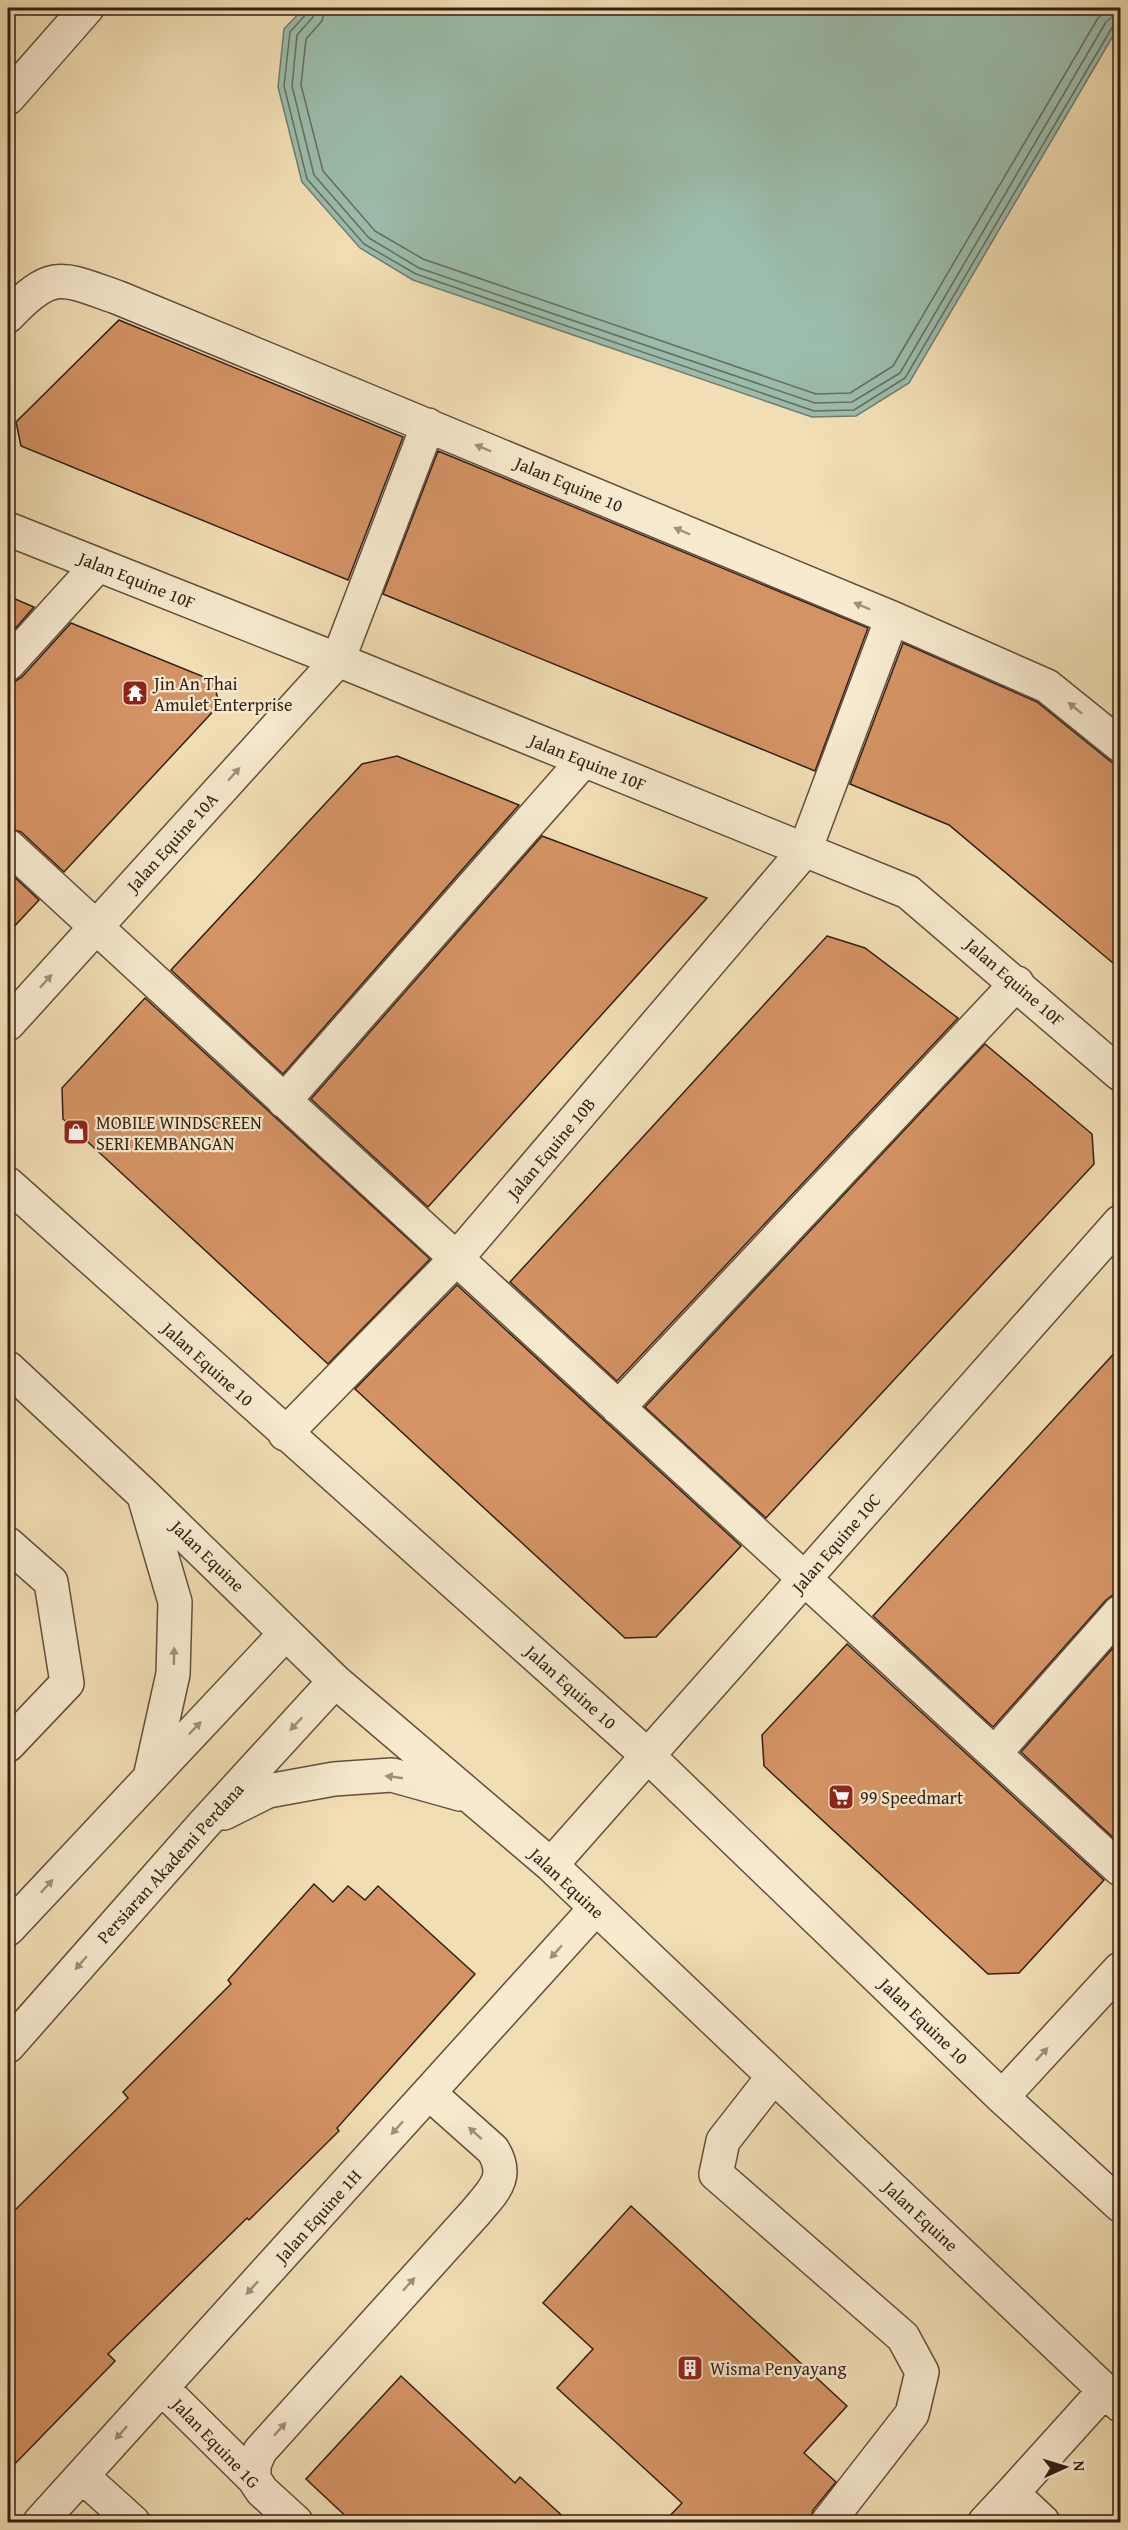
<svg xmlns="http://www.w3.org/2000/svg" width="1128" height="2530" viewBox="0 0 1128 2530" font-family="'Gentium Book Plus',serif">
	<style>
		.water { fill: #9bbcab; stroke: #717d6f; stroke-width: 1.5 }
		.lines { fill: none; stroke-linecap: round; stroke-linejoin: round }
		.shore { stroke: #676e60; stroke-width: 1.5 }
		.building { fill: #d49365; stroke: #331f15; stroke-width: 1.5 }
		.minor-casing { stroke: #634f3d; stroke-width: 36 }
		.minor { stroke: #f7eacf; stroke-width: 33 }
		.oneway { fill: #9f8f7b }
		.labels { text-anchor: middle; dominant-baseline: central; stroke-width: 4.5; stroke-linejoin: round; paint-order: stroke }
		.street-label { font-size: 18px; fill: #331f15; stroke: #f7eacf }
		.poi-label { font-size: 18px; fill: #331f15; stroke: #f7eacf; text-anchor: start }
	</style>
	<rect width="100%" height="100%" fill="#f2deb5"/>
	<filter id="stains"><feTurbulence type="fractalNoise" baseFrequency=".00333" numOctaves="4"/><feColorMatrix values="0 0 0 0 .2 0 0 0 0 .09 0 0 0 0 .02 0 0 0 .5 -.17"/></filter>
	<radialGradient id="worn" r=".72"><stop offset=".6" stop-color="#630" stop-opacity="0"/><stop offset="1" stop-color="#630" stop-opacity=".3"/></radialGradient>
	<!-- water -->
	<path class="water" d="M 304,8 L 1120,8 L 1120,24 L 909,383 L 856,416 L 812,417 L 413,280 L 360,248 L 302,182 L 278,87 L 284,29 Z"/>
	<g class="lines">
		<!-- shore -->
		<path class="shore" d="M 308,8 L 307,13 L 290,32 L 284,86 L 307,179 L 364,244 L 416,274 L 814,411 L 854,410 L 905,378 L 1113,26 L 1120,22
			M 316,8 L 313,17 L 297,35 L 292,86 L 314,175 L 369,238 L 419,268 L 815,403 L 852,402 L 900,373 L 1106,22 L 1112,17 L 1120,15
			M 325,8 L 322,21 L 306,39 L 301,85 L 323,171 L 375,231 L 423,259 L 816,394 L 850,393 L 893,366 L 1098,18 L 1110,8"/>
	</g>
	<!-- building -->
	<path class="building" d="M 119,320 L 403,437 L 348,580 L 21,446 L 16,422 Z
		M 438,451 L 868,628 L 815,771 L 383,594 Z
		M 8,596 L 34,607 L 8,637 Z
		M 71,623 L 214,681 L 219,705 L 64,872 L 21,832 L 8,828 L 8,682 L 14,682 L 22,677 Z
		M 903,643 L 1037,702 L 1120,769 L 1120,969 L 949,825 L 850,784 Z
		M 397,756 L 519,805 L 283,1074 L 171,970 L 362,764 Z
		M 542,836 L 707,898 L 428,1207 L 311,1099 Z
		M 8,871 L 39,900 L 8,933 Z
		M 827,936 L 865,948 L 958,1018 L 617,1381 L 510,1282 Z
		M 145,998 L 430,1259 L 328,1364 L 63,1119 L 62,1088 Z
		M 985,1044 L 1092,1134 L 1094,1164 L 766,1518 L 645,1407 Z
		M 457,1285 L 741,1546 L 656,1637 L 625,1638 L 355,1389 Z
		M 1120,1347 L 1120,1594 L 1114,1594 L 1106,1600 L 993,1727 L 873,1616 Z
		M 1120,1640 L 1120,1844 L 1021,1752 Z
		M 847,1644 L 1104,1880 L 1019,1973 L 988,1974 L 764,1766 L 762,1735 Z
		M 314,1884 L 333,1902 L 348,1886 L 365,1900 L 378,1886 L 475,1974 L 337,2128 L 339,2131 L 249,2220 L 247,2218 L 108,2354 L 115,2361 L 8,2471 L 8,2217 L 128,2098 L 123,2092 L 231,1984 L 228,1980 Z
		M 631,2206 L 847,2406 L 804,2453 L 836,2482 L 813,2510 L 810,2523 L 663,2523 L 682,2503 L 557,2388 L 593,2349 L 543,2303 Z
		M 401,2376 L 515,2483 L 520,2477 L 570,2523 L 353,2523 L 306,2479 Z"/>
	<g class="lines">
		<!-- minor casing -->
		<g class="minor-casing">
			<path id="minor" d="M 8,98 L 87,8
				M 8,316 C 53,268 62,278 119,298 L 892,618 L 1047,686 L 1120,745
				M 8,529 L 338,660 L 908,892 L 1120,1074
				M 8,664 L 98,565
				M 8,846 L 1120,1869
				M 8,1024 L 338,660 L 428,425
				M 284,1101 L 584,760
				M 8,1184 L 648,1756 L 1002,2097 L 1120,2205
				M 8,1368 L 143,1494 L 335,1681 L 551,1865 L 1120,2405
				M 618,1408 L 1017,983
				M 285,1434 L 456,1259 L 805,850 L 892,618
				M 144,1496 L 175,1602 L 173,1674 L 151,1773
				M 8,1544 L 51,1582 L 67,1683 L 8,1745
				M 995,1753 L 1120,1612
				M 224,1813 L 268,1791 L 334,1779 L 392,1775 L 460,1794
				M 551,1865 L 1120,1222
				M 8,1929 L 286,1633
				M 8,2046 L 204,1824 L 335,1681
				M 773,2077 L 723,2141 L 716,2174 L 903,2337 L 922,2372 L 912,2414 L 828,2522
				M 1002,2097 L 1120,1969
				M 162,2388 L 254,2479 L 262,2491 L 296,2522
				M 82,2476 L 133,2522
				M 254,2479 L 254,2465 L 260,2451 L 475,2213 C 493,2191 510,2178 493,2150 L 429,2093
				M 40,2522 L 595,1909
				M 985,2522 L 1012,2493
				M 1043,2522 L 1012,2493 L 1105,2390"/>
		</g>
		<!-- minor -->
		<use href="#minor" class="minor"/>
	</g>
	<!-- one-way arrows -->
	<defs><path id="oneway-solid" d="M-6-.8H1V-3.2L6.5 0L1 3.2V.8H-6Z" transform="scale(1.5)"/></defs>
	<g class="oneway">
		<use href="#oneway-solid" transform="translate(483 448) rotate(-157)"/>
		<use href="#oneway-solid" transform="translate(682 531) rotate(-157)"/>
		<use href="#oneway-solid" transform="translate(862 606) rotate(-157)"/>
		<use href="#oneway-solid" transform="translate(1075 708) rotate(-141)"/>
		<use href="#oneway-solid" transform="translate(234 774) rotate(-48)"/>
		<use href="#oneway-solid" transform="translate(46 981) rotate(-48)"/>
		<use href="#oneway-solid" transform="translate(174 1656) rotate(-89)"/>
		<use href="#oneway-solid" transform="translate(296 1724) rotate(133)"/>
		<use href="#oneway-solid" transform="translate(195 1728) rotate(-46)"/>
		<use href="#oneway-solid" transform="translate(394 1777) rotate(-172)"/>
		<use href="#oneway-solid" transform="translate(47 1886) rotate(-47)"/>
		<use href="#oneway-solid" transform="translate(556 1952) rotate(132)"/>
		<use href="#oneway-solid" transform="translate(81 1963) rotate(131)"/>
		<use href="#oneway-solid" transform="translate(1042 2054) rotate(-47)"/>
		<use href="#oneway-solid" transform="translate(397 2128) rotate(132)"/>
		<use href="#oneway-solid" transform="translate(475 2133) rotate(-138)"/>
		<use href="#oneway-solid" transform="translate(409 2284) rotate(-48)"/>
		<use href="#oneway-solid" transform="translate(252 2288) rotate(132)"/>
		<use href="#oneway-solid" transform="translate(280 2429) rotate(-48)"/>
		<use href="#oneway-solid" transform="translate(121 2433) rotate(132)"/>
	</g>
	<!-- icons -->
	<defs>
		<g id="temple-square" transform="scale(1.35)"><rect x="-9" y="-9" width="18" height="18" rx="4" fill="#8f2418" stroke="#f7eacf"/><path d="M0-6L5-2H3V0L6.5 2.5H4V6H1.5V3h-3V6H-4V2.5H-6.5L-3 0V-2H-5Z" fill="#fff"/></g>
		<g id="shop-square" transform="scale(1.35)"><rect x="-9" y="-9" width="18" height="18" rx="4" fill="#8f2418" stroke="#f7eacf"/><path d="M-5-2.5h2.3a2.7 3.5 0 0 1 5.4 0H5L5.5 6h-11ZM-1.5-2.5h3a1.5 2.3 0 0 0-3 0Z" fill="#fff"/></g>
		<g id="supermarket-square" transform="scale(1.35)"><rect x="-9" y="-9" width="18" height="18" rx="4" fill="#8f2418" stroke="#f7eacf"/><path d="M-6-5.5h2.5l.6 2H6L4.5 2H-2.5L-4.4-4H-6ZM-1.5 3.2a1.3 1.3 0 1 0 .1 0ZM3 3.2a1.3 1.3 0 1 0 .1 0Z" fill="#fff"/></g>
		<g id="building-square" transform="scale(1.35)"><rect x="-9" y="-9" width="18" height="18" rx="4" fill="#8f2418" stroke="#f7eacf"/><path d="M-4-6H4V6H1V3H-1V6H-4ZM-2.5-4.3h1.7v1.8h-1.7ZM.8-4.3h1.7v1.8H.8ZM-2.5-1h1.7V.8h-1.7ZM.8-1h1.7V.8H.8Z" fill="#fff"/></g>
	</defs>
	<g fill-rule="evenodd">
		<use href="#temple-square" x="135" y="693"/>
		<use href="#shop-square" x="76" y="1132"/>
		<use href="#supermarket-square" x="841" y="1797"/>
		<use href="#building-square" x="690" y="2368"/>
	</g>
	<g class="labels">
		<!-- street labels -->
		<g class="street-label">
			<text transform="translate(569 484) rotate(23)">Jalan Equine 10</text>
			<text transform="translate(137 580) rotate(22)">Jalan Equine 10F</text>
			<text transform="translate(588 762) rotate(22)">Jalan Equine 10F</text>
			<text transform="translate(172 842) rotate(-48)">Jalan Equine 10A</text>
			<text transform="translate(1015 982) rotate(41)">Jalan Equine 10F</text>
			<text transform="translate(551 1148) rotate(-50)">Jalan Equine 10B</text>
			<text transform="translate(208 1364) rotate(42)">Jalan Equine 10</text>
			<text transform="translate(836 1543) rotate(-49)">Jalan Equine 10C</text>
			<text transform="translate(208 1556) rotate(44)">Jalan Equine</text>
			<text transform="translate(571 1687) rotate(42)">Jalan Equine 10</text>
			<text transform="translate(170 1863) rotate(-48)">Persiaran Akademi Perdana</text>
			<text transform="translate(567 1883) rotate(43)">Jalan Equine</text>
			<text transform="translate(924 2021) rotate(44)">Jalan Equine 10</text>
			<text transform="translate(318 2216) rotate(-48)">Jalan Equine 1H</text>
			<text transform="translate(921 2216) rotate(43)">Jalan Equine</text>
			<text transform="translate(216 2443) rotate(46)">Jalan Equine 1G</text>
		</g>
		<!-- poi labels -->
		<g class="poi-label">
			<text x="154" y="683">Jin An Thai<tspan x="154" dy="21">Amulet Enterprise</tspan></text>
			<text x="96" y="1122">MOBILE WINDSCREEN<tspan x="96" dy="21">SERI KEMBANGAN</tspan></text>
			<text x="860" y="1797">99 Speedmart</text>
			<text x="710" y="2368">Wisma Penyayang</text>
		</g>
	</g>
	<!-- margin -->
	<rect width="1128" height="2530" fill="none" stroke="#f2deb5" stroke-width="30"/>
	<rect x="9" y="9" width="1110" height="2512" fill="none" stroke="#331f15" stroke-width="3"/>
	<rect x="15" y="15" width="1098" height="2500" fill="none" stroke="#331f15" stroke-width="1.5"/>
	<!-- north arrow -->
	<g transform="translate(1065 2467) rotate(86)" stroke="#f7eacf" stroke-width="4.5" paint-order="stroke">
	<path d="M0-4.5L10 22L0 15L-10 22Z" fill="#331f15"/>
	<text y="-9" font-size="16" font-weight="bold" text-anchor="middle" fill="#331f15">N</text>
	</g>
	<rect width="100%" height="100%" filter="url(#stains)"/>
	<rect width="100%" height="100%" fill="url(#worn)"/>
</svg>
